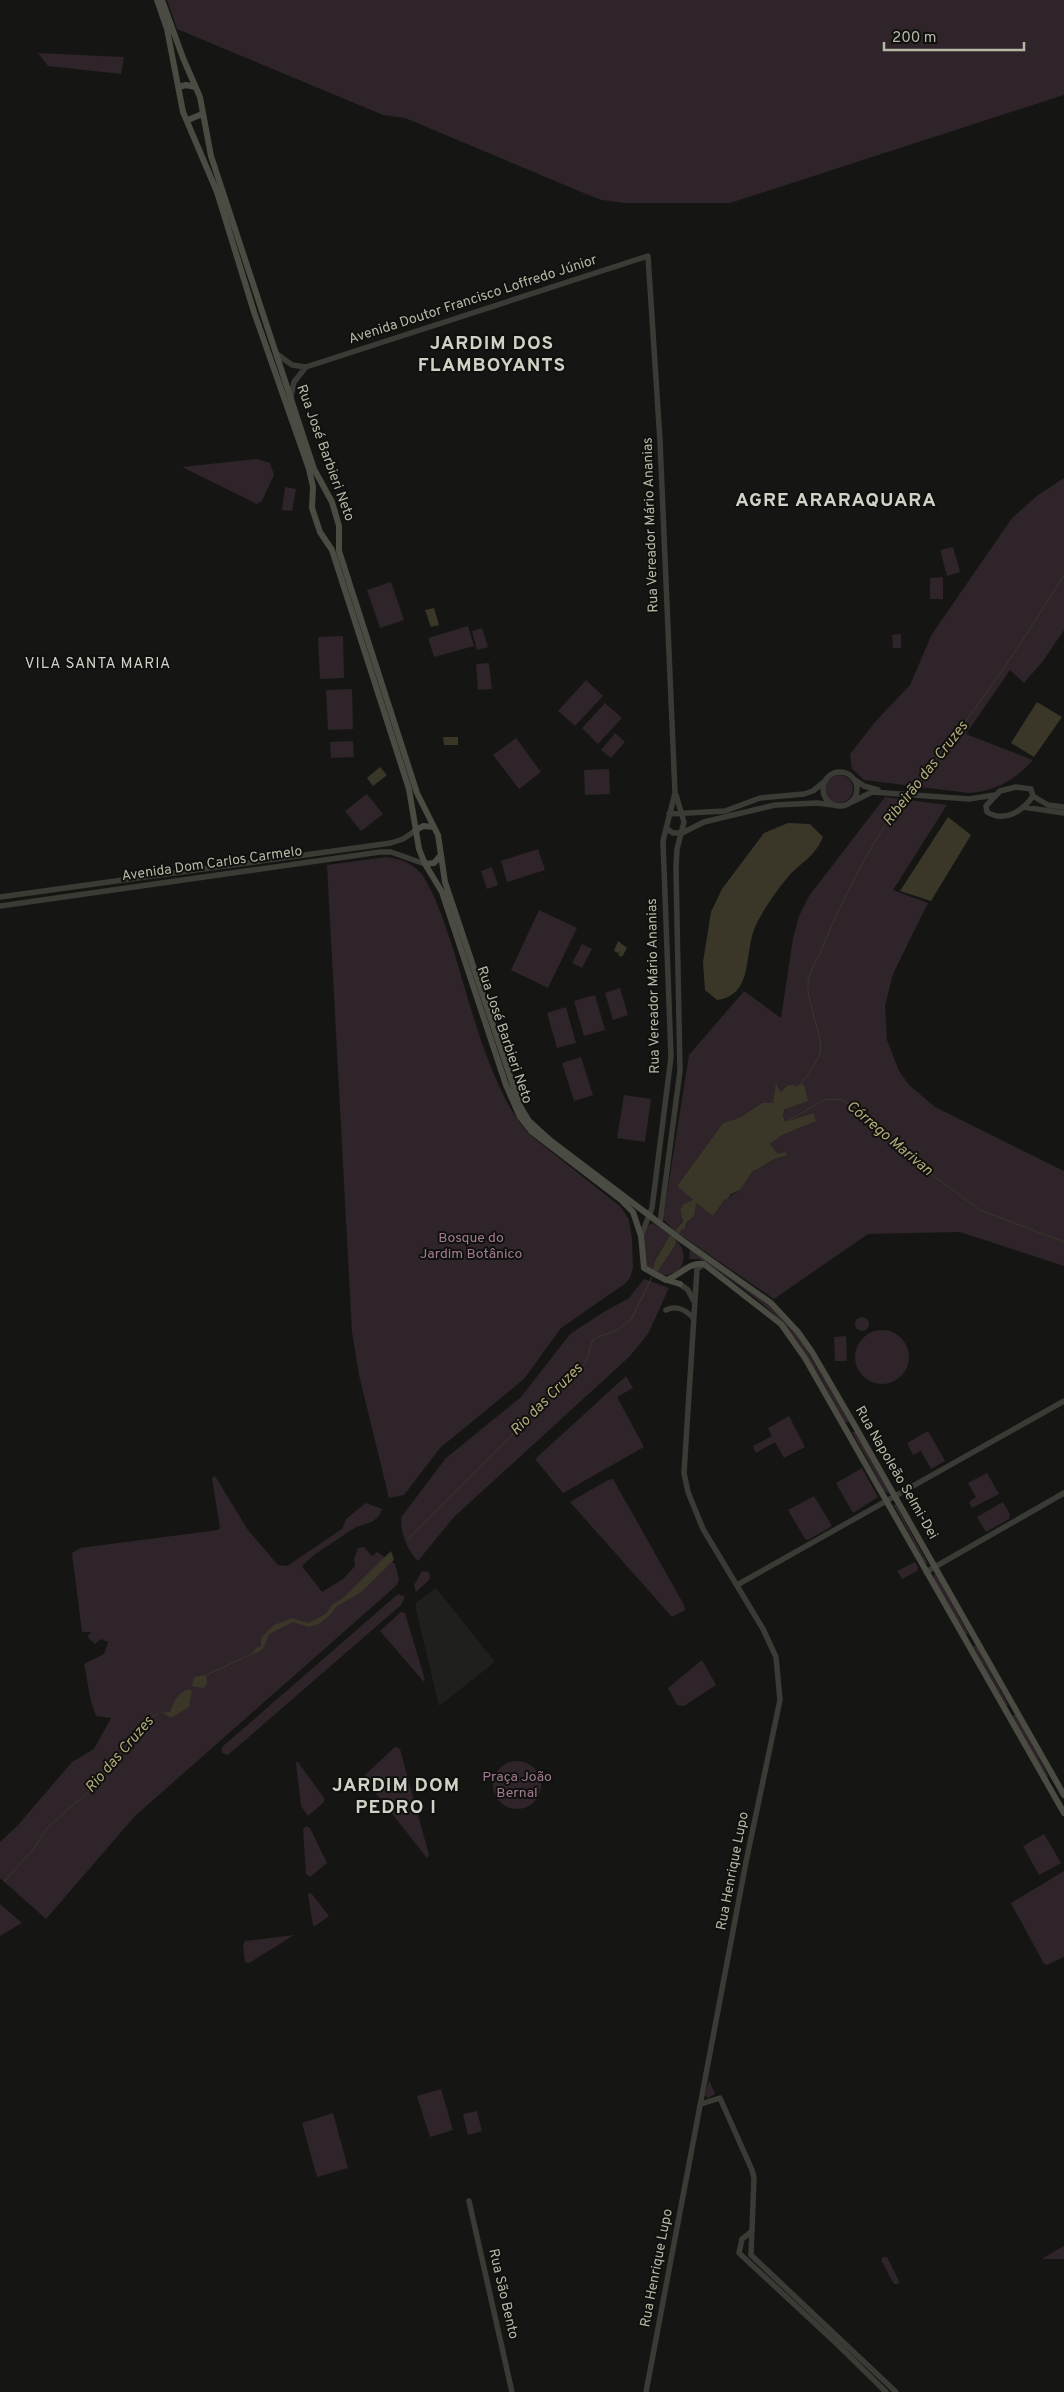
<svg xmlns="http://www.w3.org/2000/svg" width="1064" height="2392" viewBox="0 0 1064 2392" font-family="Overpass,sans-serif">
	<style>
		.built { fill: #1f201d }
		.green { fill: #2e2429 }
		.water { fill: #3a3729 }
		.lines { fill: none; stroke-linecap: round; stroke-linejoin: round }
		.stream { stroke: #3a3729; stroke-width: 1 }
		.tertiary { stroke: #3a3b35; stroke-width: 5.5 }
		.secondary { stroke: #4a4b43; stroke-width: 6 }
		.labels { text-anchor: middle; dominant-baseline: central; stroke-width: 4; stroke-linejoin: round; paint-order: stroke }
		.street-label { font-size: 14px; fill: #b6b7a5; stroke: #10110f }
		.park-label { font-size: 14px; fill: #a37b92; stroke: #10110f }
		.neighbourhood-label { font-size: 15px; letter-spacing: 1px; fill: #d1d2c6; stroke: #10110f }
		.water-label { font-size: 15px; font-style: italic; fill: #b3aa7a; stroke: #10110f }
		.district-label { font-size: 19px; font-weight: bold; letter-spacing: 1px; fill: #d1d2c6; stroke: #10110f }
	</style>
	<rect width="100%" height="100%" fill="#151614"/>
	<!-- built -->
	<path class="built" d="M 436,1588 L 495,1662 L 439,1706 L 416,1609 L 416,1603 Z"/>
	<!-- green -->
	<path class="green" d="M 167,0 L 1064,0 L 1064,95 L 730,203 L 625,203 L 602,200 L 586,194 L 405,118 L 383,115 L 177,29 Z
		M 38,53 L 124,57 L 121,74 L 48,66 Z
		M 257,459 L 270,463 L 274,475 L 262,501 L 257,504 L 182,467 Z
		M 1064,478 L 1064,630 L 1043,661 L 1024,683 L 1010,670 L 966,734 L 1033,760 C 1015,780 996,791 969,793 L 864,780 L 852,769 L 850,754 L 875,722 L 910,685 L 932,634 L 1012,518 L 1038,495 Z
		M 285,487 L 296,489 L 292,511 L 282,510 Z
		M 953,547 L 960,572 L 947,576 L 940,550 Z
		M 943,577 L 943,599 L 930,599 L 930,578 Z
		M 391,582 L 404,620 L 380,628 L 367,590 Z
		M 468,626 L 474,646 L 434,657 L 428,638 Z
		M 482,628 L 488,647 L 477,650 L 472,631 Z
		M 901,634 L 901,648 L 893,648 L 892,635 Z
		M 343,636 L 344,678 L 320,679 L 318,637 Z
		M 489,663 L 492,689 L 478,690 L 476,664 Z
		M 586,680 L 603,696 L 575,726 L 558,711 Z
		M 352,689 L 353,729 L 328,730 L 326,690 Z
		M 605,703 L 622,718 L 598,744 L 582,728 Z
		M 615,733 L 625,742 L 611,758 L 601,750 Z
		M 516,738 L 541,772 L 519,789 L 493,755 Z
		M 353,741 L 354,757 L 331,758 L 330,742 Z
		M 609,769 L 610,794 L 585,795 L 584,770 Z
		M825 789a14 14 0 1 1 28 0a14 14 0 1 1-28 0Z
		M 367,794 L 383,814 L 361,831 L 345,811 Z
		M 885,797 L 947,805 L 893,890 L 928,903 L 893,974 L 885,1006 L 887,1040 L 899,1071 L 909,1085 L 935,1107 L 1064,1171 L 1064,1266 L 960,1232 L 868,1234 L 774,1299 L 679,1234 L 682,1229 L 684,1230 L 696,1203 L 713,1216 L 725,1199 L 740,1190 L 752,1172 L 773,1160 L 787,1155 L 778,1154 L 770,1144 L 779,1136 L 802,1127 L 812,1113 L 785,1122 L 783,1115 L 796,1087 L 781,1092 L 777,1084 L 773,1103 L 762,1103 L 739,1118 L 723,1123 L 677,1186 L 693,1200 L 683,1204 L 680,1210 L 683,1220 L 675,1231 L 663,1219 L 689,1055 L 744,991 L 781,1018 L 793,938 L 799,916 L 809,896 Z
		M 538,849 L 545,870 L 507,882 L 501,861 Z
		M 387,857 C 401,859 415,864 423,876 C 436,896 443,920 451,942 C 469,999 490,1091 529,1134 L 621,1207 L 629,1220 L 632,1239 L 633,1268 L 630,1278 L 626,1283 L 561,1328 L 524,1379 L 440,1448 L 404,1495 L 389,1498 L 359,1375 L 352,1332 L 327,865 Z
		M 492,867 L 498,885 L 487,889 L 481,871 Z
		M 539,910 L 577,928 L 548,988 L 511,970 Z
		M 582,944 L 592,949 L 582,968 L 572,963 Z
		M 620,988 L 628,1015 L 613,1020 L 605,993 Z
		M 595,995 L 605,1030 L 584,1036 L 574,1001 Z
		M 566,1007 L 576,1043 L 557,1048 L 547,1013 Z
		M 581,1057 L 593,1095 L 574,1101 L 562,1063 Z
		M 624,1095 L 651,1099 L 645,1142 L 617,1138 Z
		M 653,1223 L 670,1235 L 655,1259 L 652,1272 L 645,1268 L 642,1256 L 645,1227 Z
		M 676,1240 C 693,1257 680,1281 656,1274 L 675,1246 Z
		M 690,1248 L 702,1254 L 772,1307 L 799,1337 L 849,1422 L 845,1422 C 826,1389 809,1353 784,1325 C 762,1300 732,1281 706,1262 L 698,1259 L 689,1259 Z
		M 644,1279 L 669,1288 L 648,1334 L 629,1357 L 454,1517 L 418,1561 C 408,1552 398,1528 402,1516 L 446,1458 L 521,1397 L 570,1334 L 602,1313 L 629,1298 Z
		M855 1324a7 7 0 1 1 14 0a7 7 0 1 1-14 0Z
		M855 1357a27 27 0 1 1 54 0a27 27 0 1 1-54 0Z
		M 846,1336 L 847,1361 L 835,1361 L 834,1337 Z
		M 626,1376 L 633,1388 L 617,1397 L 644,1447 L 563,1493 L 535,1459 Z
		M 789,1416 L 805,1447 L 784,1458 L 775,1442 L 756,1453 L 753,1446 L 772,1436 L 768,1428 Z
		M 928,1431 L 945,1461 L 931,1469 L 921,1451 L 913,1455 L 907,1443 Z
		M 852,1432 L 856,1432 L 889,1493 L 885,1492 Z
		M 862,1468 L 878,1497 L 853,1513 L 836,1483 Z
		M 987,1473 L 999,1494 L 972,1508 L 969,1502 L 976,1497 L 968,1483 Z
		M 215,1476 L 248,1530 L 278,1565 L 287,1566 L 342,1529 L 346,1519 L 366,1503 L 382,1509 L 379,1516 L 372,1522 L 356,1527 L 314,1555 L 302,1566 L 322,1592 L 343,1579 L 355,1566 L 354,1559 L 358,1548 L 364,1547 L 372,1556 L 377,1552 L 395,1564 L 399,1579 L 397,1585 L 135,1816 L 46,1919 L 0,1878 L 0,1842 L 18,1825 L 72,1762 L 94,1749 L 111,1718 L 96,1716 C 89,1700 88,1681 84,1664 L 104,1654 L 108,1642 L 101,1639 L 95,1644 L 87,1637 L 91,1632 L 82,1632 L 72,1553 L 80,1548 L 218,1530 L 220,1528 L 212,1478 Z
		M 613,1479 L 684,1605 L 685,1610 L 672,1617 L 570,1502 L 608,1480 Z
		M 814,1496 L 832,1526 L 808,1540 L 805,1539 L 788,1510 Z
		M 1003,1502 L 1010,1514 L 1009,1519 L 986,1532 L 977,1517 Z
		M 893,1504 L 896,1505 L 928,1564 L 925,1563 Z
		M 915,1562 L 918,1567 L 917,1571 L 902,1579 L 897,1571 Z
		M 422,1571 L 429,1572 L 430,1579 L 416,1592 L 414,1585 Z
		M 934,1574 L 936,1575 L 969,1635 L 965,1634 L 933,1578 Z
		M 398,1594 L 405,1597 L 401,1605 L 228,1755 L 222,1753 L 222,1747 Z
		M 401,1612 L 405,1613 L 425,1680 L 424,1682 L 380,1631 Z
		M 973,1646 L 976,1646 L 1009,1706 L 1006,1705 Z
		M 702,1660 L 716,1685 L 684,1706 L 677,1705 L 668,1688 Z
		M 1013,1715 L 1016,1715 L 1049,1777 L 1046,1776 L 1012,1717 Z
		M 395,1747 L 400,1749 L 429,1855 L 427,1858 L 364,1778 L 365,1775 Z
		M493 1785a24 24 0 1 1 48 0a24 24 0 1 1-48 0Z
		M 296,1762 L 298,1762 L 324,1798 L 324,1802 L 308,1816 L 301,1806 Z
		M 307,1826 L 310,1828 L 327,1863 L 310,1877 L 306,1874 L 303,1829 Z
		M 1044,1834 L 1061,1863 L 1039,1875 L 1023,1846 Z
		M 1064,1871 L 1064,1957 L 1047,1965 L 1044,1964 L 1011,1903 Z
		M 311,1893 L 329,1916 L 315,1926 L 313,1925 L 308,1894 Z
		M 0,1904 L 22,1923 L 0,1936 Z
		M 294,1935 L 249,1963 L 245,1962 L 243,1945 L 245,1941 Z
		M 709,2080 L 715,2094 L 708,2098 L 705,2095 Z
		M 441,2089 L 453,2130 L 430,2137 L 417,2096 Z
		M 477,2111 L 482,2131 L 468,2135 L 463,2114 Z
		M 333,2113 L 348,2168 L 317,2177 L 302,2123 Z
		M 1064,2246 L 1064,2259 L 1043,2259 L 1043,2258 Z
		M 883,2257 L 887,2257 L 899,2281 L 898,2284 L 894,2284 L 881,2260 Z"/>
	<!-- water -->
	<path class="water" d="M 434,608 L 439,625 L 431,627 L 425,610 Z
		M 1037,702 L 1062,717 L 1034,757 L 1011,743 Z
		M 443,737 L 458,737 L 458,745 L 444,745 Z
		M 380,767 L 387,775 L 373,786 L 367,778 Z
		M 948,817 L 971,835 L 931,901 L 900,891 Z
		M 788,823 L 810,824 L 823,837 C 815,857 801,862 788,877 C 778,888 762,912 756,925 C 743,952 755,995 717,1000 L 705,990 L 703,962 L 711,912 L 722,889 L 764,833 Z
		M 618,941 L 627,948 L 622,957 L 618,955 L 620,951 L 618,953 L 614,951 Z
		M 776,1083 L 781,1092 L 789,1085 L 794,1085 L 796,1087 L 801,1084 L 804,1085 L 808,1101 L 785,1109 L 783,1115 L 785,1122 L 813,1113 L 816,1121 L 780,1136 L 770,1144 L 778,1154 L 785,1152 L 787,1155 L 773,1160 L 752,1172 L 740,1190 L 731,1194 L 726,1200 L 725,1199 L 713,1216 L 696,1203 L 694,1216 L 687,1222 L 684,1230 L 682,1229 L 679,1234 L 675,1231 L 683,1221 L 680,1210 L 683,1204 L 693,1200 L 677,1186 L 723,1123 L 739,1118 L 762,1103 L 773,1103 Z
		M 670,1235 L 676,1240 L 675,1246 L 656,1274 L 652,1272 L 655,1260 Z
		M 391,1551 L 394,1560 L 360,1593 L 337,1606 L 330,1615 L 319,1624 L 309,1627 L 293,1622 L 269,1634 C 264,1645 266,1651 252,1654 L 256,1648 L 261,1646 L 261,1638 L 274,1625 L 292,1618 L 308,1623 L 326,1614 L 332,1605 L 343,1598 Z
		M 206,1675 L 207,1684 L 204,1688 L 192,1686 L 194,1677 Z
		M 189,1689 L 192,1691 L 189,1707 L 171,1718 L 163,1713 L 157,1713 L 170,1712 C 174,1701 178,1692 189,1689 Z"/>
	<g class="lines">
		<!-- stream -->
		<path class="stream" d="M 908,793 C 967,725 1017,651 1064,575
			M 800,1085 C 807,1075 816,1065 820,1053 C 824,1038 806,1002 808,982 C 810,970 819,957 823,946 C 845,893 871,843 905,796
			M 784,1123 L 824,1100 L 840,1099 L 859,1110 L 894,1147 L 980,1210 L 1064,1242
			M 408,1539 L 564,1383 C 588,1365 584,1366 593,1339 L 615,1331 L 631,1320 L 652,1277
			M 205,1676 L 253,1653
			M 4,1882 L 34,1848 L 48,1827 L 87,1793 L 127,1747 L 137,1740 L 149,1719 L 158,1713"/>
		<!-- tertiary -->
		<path class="tertiary" d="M 277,354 L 292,365 L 306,367 L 648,256 L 660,441 L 675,793 L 663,841 L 671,1057 L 652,1208 L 641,1236
			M 291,397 L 294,382 L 306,367
			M823 789a17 17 0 1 1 34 0a17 17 0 1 1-34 0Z
			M 855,780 L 864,786 L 878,790
			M 1016,787 L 1031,789 L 1033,796 C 1023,811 1005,823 987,812 L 986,806 L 1000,791 Z
			M 1033,796 L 1048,805 L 1064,807
			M 852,802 L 872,792 L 969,799 L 995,795
			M 1023,807 L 1064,813
			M 669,814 L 725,811 L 760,798 L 804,794 L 813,791 L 824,782
			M 666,828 L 673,833 L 682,833 L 704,822 L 775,805 L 817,803 L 833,805
			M 0,897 L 391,843 L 403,839 L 415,831
			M 0,906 L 380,852 L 391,852 L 425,864
			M 660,1223 L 680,1071 L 676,868 L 677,849 L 684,822 L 676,795
			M 680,1284 L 688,1290 L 693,1300
			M 666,1310 C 677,1305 685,1309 693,1318
			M 926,1572 L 1064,1493
			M 737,1585 L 1064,1401
			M 701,2104 L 720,2098 L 752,2170 L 754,2178 L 751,2255
			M 469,2201 L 512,2392
			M 751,2232 L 742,2239 L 739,2253 L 836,2343 L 886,2392
			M 751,2255 L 896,2392
			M 646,2392 L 746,1862 L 780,1700 L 776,1657 L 763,1629 L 703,1529 L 688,1492 L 684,1473 L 685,1457 L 697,1269 L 704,1264"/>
		<!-- secondary -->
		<path class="secondary" d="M 157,0 L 167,29 L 183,112 L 217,192 L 254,312 L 309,469 L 313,487 L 312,508 L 320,532 L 332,550 L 409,789 L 419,849 L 425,864 L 442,892 L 506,1085 L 520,1117 L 531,1131 L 620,1199 L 633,1212 L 641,1236 L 644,1268 L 666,1280 C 680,1276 688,1262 704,1264 L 781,1324 L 805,1358 L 1064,1813
			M 162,0 L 183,58 L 200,97 L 211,156 L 314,469 L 332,502 L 339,526 L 339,551 L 417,793 L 438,835 L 445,882 L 520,1106 L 529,1121 L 551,1141 L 683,1241 L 771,1303 L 798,1332 L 812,1352 L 855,1426 L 1064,1795
			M 179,87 L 186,85 L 195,87
			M 188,120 L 202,114
			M 415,831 L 423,826 L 434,827
			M 425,864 L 434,863 L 441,855
			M 667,1280 L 680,1284"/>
	</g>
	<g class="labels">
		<!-- street labels -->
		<g class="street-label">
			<text transform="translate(473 300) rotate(-18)">Avenida Doutor Francisco Loffredo Júnior</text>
			<text transform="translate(325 453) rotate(70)">Rua José Barbieri Neto</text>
			<text transform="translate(651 525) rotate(-92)">Rua Vereador Mário Ananias</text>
			<text transform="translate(212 864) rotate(-8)">Avenida Dom Carlos Carmelo</text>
			<text transform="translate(654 986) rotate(-91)">Rua Vereador Mário Ananias</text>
			<text transform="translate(504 1035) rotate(71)">Rua José Barbieri Neto</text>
			<text transform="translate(896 1473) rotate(60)">Rua Napoleão Selmi-Dei</text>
			<text transform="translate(733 1871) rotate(-79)">Rua Henrique Lupo</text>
			<text transform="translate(657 2268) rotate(-79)">Rua Henrique Lupo</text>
			<text transform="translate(503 2294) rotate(77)">Rua São Bento</text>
		</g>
		<!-- park labels -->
		<g class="park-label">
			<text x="471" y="1238">Bosque do<tspan x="471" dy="16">Jardim Botânico</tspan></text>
			<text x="517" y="1777">Praça João<tspan x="517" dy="16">Bernal</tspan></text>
		</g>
		<!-- neighbourhood labels -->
		<g class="neighbourhood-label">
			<text x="98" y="664">VILA SANTA MARIA</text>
		</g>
		<!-- water labels -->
		<g class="water-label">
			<text transform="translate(926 774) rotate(-52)">Ribeirão das Cruzes</text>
			<text transform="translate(889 1139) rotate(40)">Córrego Marivan</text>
			<text transform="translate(547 1400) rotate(-45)">Rio das Cruzes</text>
			<text transform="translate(120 1755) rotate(-49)">Rio das Cruzes</text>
		</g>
		<!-- district labels -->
		<g class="district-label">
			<text x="492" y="344">JARDIM DOS<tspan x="492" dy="22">FLAMBOYANTS</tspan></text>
			<text x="836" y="501">AGRE ARARAQUARA</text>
			<text x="396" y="1786">JARDIM DOM<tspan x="396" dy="22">PEDRO I</tspan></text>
		</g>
	</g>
	<!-- scale -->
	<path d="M884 42v8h140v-8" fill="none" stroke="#b6b7a5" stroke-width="2.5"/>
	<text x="892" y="42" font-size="15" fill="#b6b7a5" stroke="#10110f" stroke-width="4" paint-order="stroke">200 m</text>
</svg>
